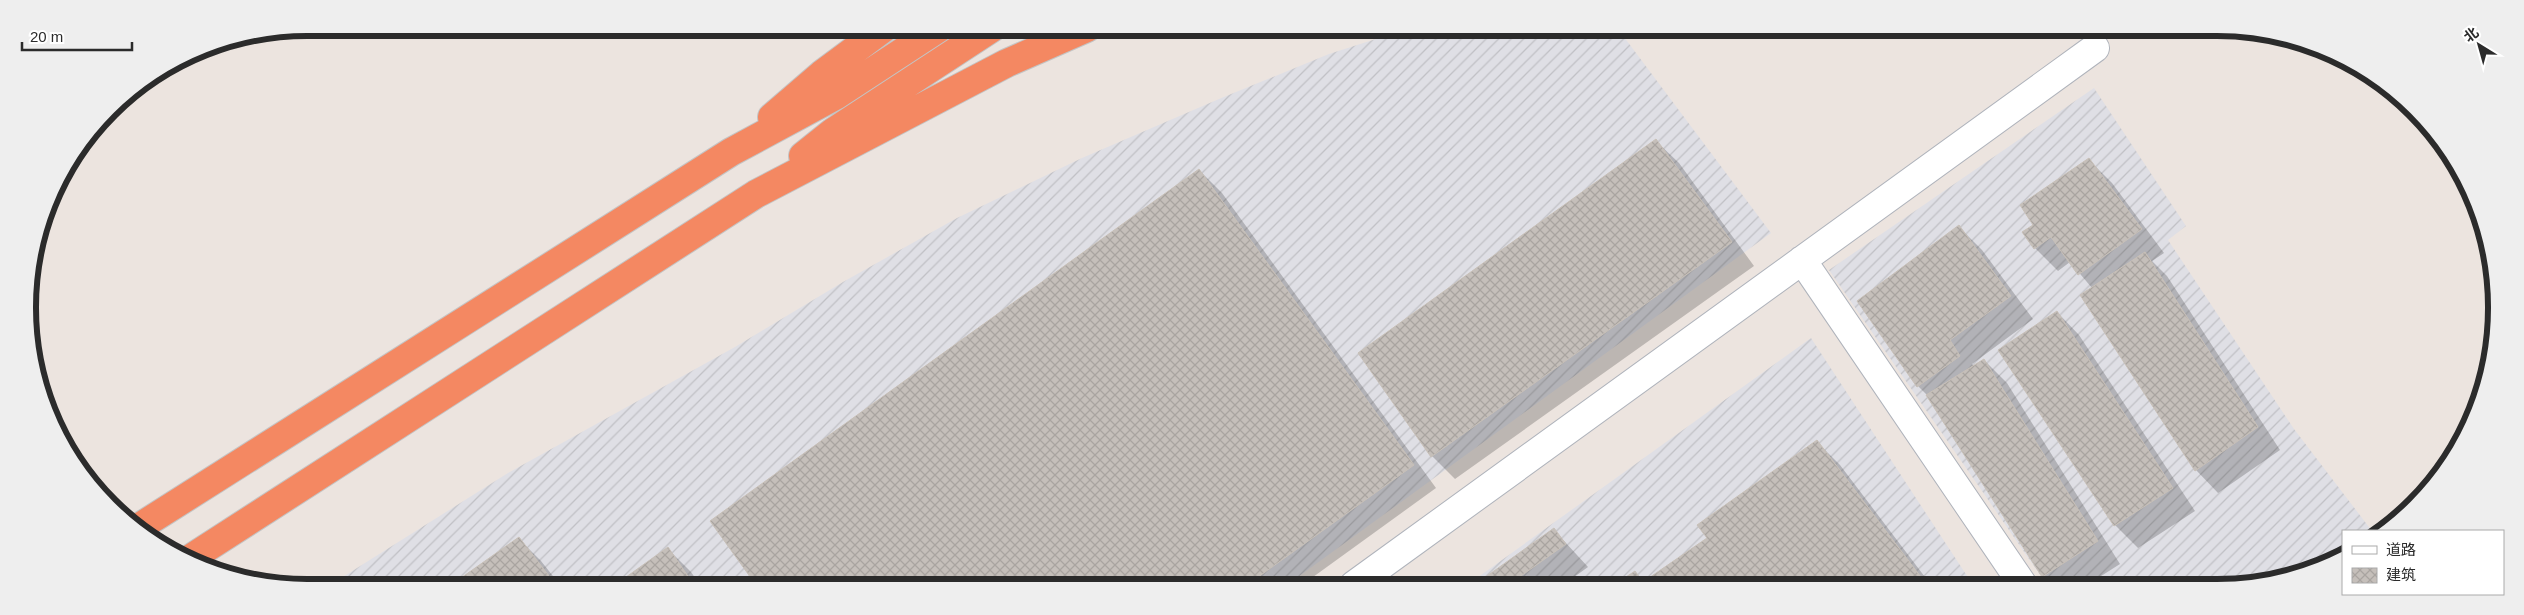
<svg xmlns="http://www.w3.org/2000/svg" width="2524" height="615" viewBox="0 0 2524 615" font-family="Arial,'Noto Sans SC',sans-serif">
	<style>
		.industrial { fill: url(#industrial-furrows) }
		.shadow { fill: #0003 }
		.building { fill: url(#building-cross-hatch); stroke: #c8c0b8 }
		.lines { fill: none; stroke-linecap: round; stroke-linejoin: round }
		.minor-casing { stroke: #afb3bb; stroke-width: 30 }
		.motorway-casing { stroke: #c4c4c4; stroke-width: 30 }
		.minor { stroke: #fff; stroke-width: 28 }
		.motorway { stroke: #f48862; stroke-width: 28 }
		.rim { fill: none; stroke: #2b2b2b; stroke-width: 6 }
	</style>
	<defs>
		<pattern id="industrial-furrows" width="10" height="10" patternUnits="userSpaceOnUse" patternTransform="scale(1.25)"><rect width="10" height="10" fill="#dfdfe5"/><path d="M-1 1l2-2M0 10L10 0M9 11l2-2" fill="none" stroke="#c0c0c5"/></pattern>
		<pattern id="building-cross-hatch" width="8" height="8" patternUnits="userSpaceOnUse" patternTransform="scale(1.25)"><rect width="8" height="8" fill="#c5bfba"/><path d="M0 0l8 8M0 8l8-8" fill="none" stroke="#a9a4a0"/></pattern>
	</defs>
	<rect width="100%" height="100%" fill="#ece4df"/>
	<!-- industrial -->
	<path class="industrial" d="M 1407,29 L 1618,29 L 1771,233 L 1287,585 L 330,585 L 508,473 L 735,347 L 843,282 L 957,218 L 1082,158 L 1219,99 L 1329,54 Z
		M 2094,88 L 2186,226 L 2168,240 L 2294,429 L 2372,531 L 2343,531 L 2343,557 L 2340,559 L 2253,585 L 2047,585 L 1829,270 Z
		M 1811,338 L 1973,585 L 1467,585 Z"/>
	<!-- shadow -->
	<path class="shadow" d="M 1656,141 L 1679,163 L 1754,266 L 1455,479 L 1432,456 L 1360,353 Z
		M 2089,160 L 2112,183 L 2164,253 L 2152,261 L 2167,276 L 2280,450 L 2218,493 L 2196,470 L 2092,288 L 2070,262 L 2058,271 L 2035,248 L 2035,225 Z
		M 1199,170 L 1222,193 L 1436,488 L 1302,585 L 758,585 L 712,521 Z
		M 1959,227 L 1982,250 L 2033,319 L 1972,364 L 1974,367 L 1984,360 L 2007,383 L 2120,564 L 2087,585 L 2052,585 L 2043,576 L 1930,398 L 1918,386 L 1858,301 Z
		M 2057,312 L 2079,335 L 2195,511 L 2138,548 L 2115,525 L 2000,350 Z
		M 1817,442 L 1840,465 L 1931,585 L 1616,585 L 1634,572 L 1645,583 L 1709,538 Z
		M 1554,530 L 1588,567 L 1563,585 L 1484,585 L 1482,582 Z
		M 518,538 L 541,561 L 560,585 L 453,585 Z
		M 668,549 L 691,572 L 700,585 L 618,585 Z"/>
	<!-- building -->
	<path class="building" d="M 1656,139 L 1732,242 L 1431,457 L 1358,353 Z
		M 2089,158 L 2142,229 L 2078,275 L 2051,237 L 2034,249 L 2022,232 L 2033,225 L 2020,205 Z
		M 1199,169 L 1414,465 L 1247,585 L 756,585 L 710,521 Z
		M 1959,225 L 2011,296 L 1950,340 L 1960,356 L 1917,387 L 1857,301 Z
		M 2145,252 L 2258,427 L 2195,471 L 2080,295 Z
		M 2057,311 L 2173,488 L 2114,526 L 1998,350 Z
		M 1984,359 L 2098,541 L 2042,577 L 1926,395 Z
		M 1817,440 L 1927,585 L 1614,585 L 1635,571 L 1643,582 L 1707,538 L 1697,525 Z
		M 1554,528 L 1566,544 L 1508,585 L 1483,585 L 1480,581 Z
		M 519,537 L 556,585 L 451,585 Z
		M 668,547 L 694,585 L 615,585 Z"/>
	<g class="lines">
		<!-- minor casing -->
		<g class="minor-casing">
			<path id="minor" d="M 1802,260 L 2023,585
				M 1354,585 L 2095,48"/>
		</g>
		<!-- motorway casing -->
		<g class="motorway-casing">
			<path id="motorway" d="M 772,117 L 822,74 L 884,28
				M 803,156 L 833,132 L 992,28
				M 141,526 L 731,152 L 835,96 L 939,28
				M 191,558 L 756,194 L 1007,63 L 1087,28"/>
		</g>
		<!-- minor -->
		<use href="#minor" class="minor"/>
		<!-- motorway -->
		<use href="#motorway" class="motorway"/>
	</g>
	<!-- crop -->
	<path d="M0 0H2524V615H0ZM307 36H2217A271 271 0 0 1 2488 307V308A271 271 0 0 1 2217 579H307A271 271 0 0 1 36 308V307A271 271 0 0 1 307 36Z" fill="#eee" fill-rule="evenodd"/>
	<path class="rim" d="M307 36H2217A271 271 0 0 1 2488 307V308A271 271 0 0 1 2217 579H307A271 271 0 0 1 36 308V307A271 271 0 0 1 307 36Z"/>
	<!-- legend -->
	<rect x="2342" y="530" width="162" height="65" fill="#ffffff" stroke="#aaaaaa"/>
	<rect x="2352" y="546" width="25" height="8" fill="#ffffff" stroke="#aaaaaa"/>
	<text x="2386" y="555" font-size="15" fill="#2b2b2b">道路</text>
	<rect x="2352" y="568" width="25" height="15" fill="url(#building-cross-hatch)" stroke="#aaaaaa"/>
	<text x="2386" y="580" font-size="15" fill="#2b2b2b">建筑</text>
	<!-- north arrow -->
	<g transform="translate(2479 45) rotate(323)" stroke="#ffffff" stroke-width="4" paint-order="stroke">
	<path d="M0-4L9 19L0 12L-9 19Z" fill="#2b2b2b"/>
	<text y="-8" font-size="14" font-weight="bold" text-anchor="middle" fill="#2b2b2b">北</text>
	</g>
	<!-- scale -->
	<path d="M22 42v8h110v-8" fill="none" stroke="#2b2b2b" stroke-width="2.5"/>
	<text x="30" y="42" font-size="15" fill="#2b2b2b" stroke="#ffffff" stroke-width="4" paint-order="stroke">20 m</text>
</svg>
